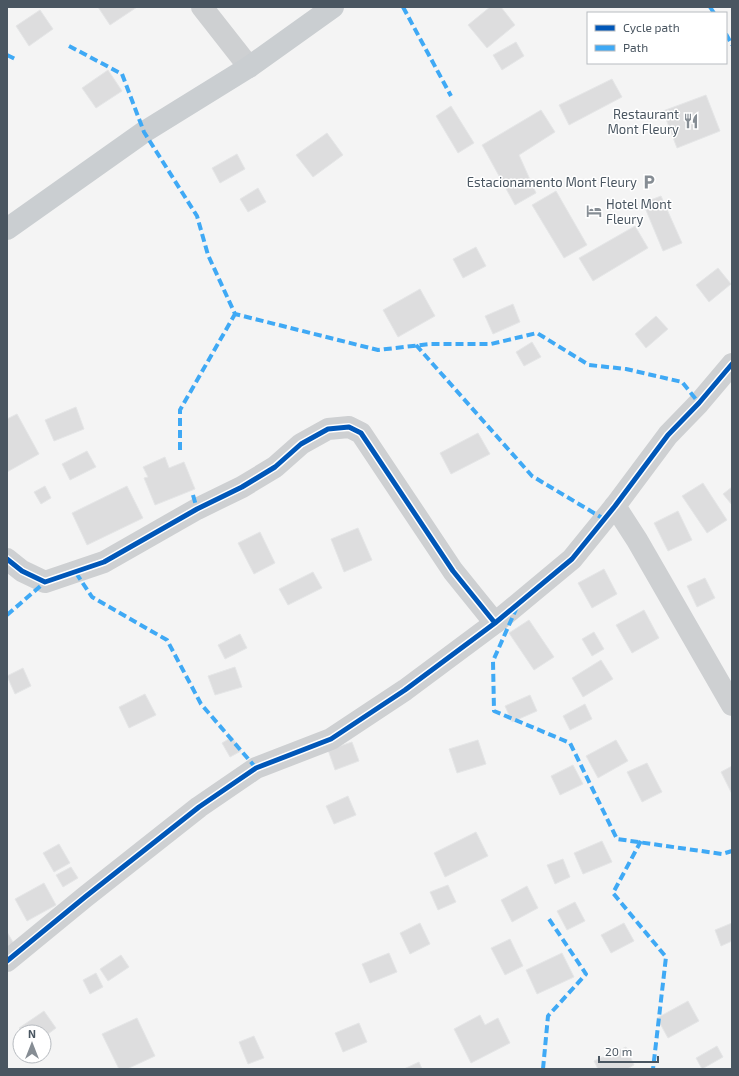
<svg xmlns="http://www.w3.org/2000/svg" width="739" height="1076" viewBox="0 0 739 1076" font-family="'Exo 2',sans-serif">
	<style>
		.building { fill: #ddddde; stroke: #e5e6e7 }
		.lines { fill: none; stroke-linecap: round; stroke-linejoin: round }
		.minor { stroke: #ced0d2; stroke-width: 22 }
		.tertiary { stroke: #ced0d2; stroke-width: 22 }
		.primary { stroke: #caced1; stroke-width: 22 }
		.quiet { stroke: #3fa9f5; stroke-width: 4; stroke-dasharray: 8 4; stroke-linecap: butt }
		.cycleway-casing { stroke: #fff; stroke-width: 8 }
		.cycleway { stroke: #0057b8; stroke-width: 5 }
		.labels { text-anchor: middle; dominant-baseline: central; stroke-width: 3; stroke-linejoin: round; paint-order: stroke }
		.poi-label { font-size: 13px; fill: #4a5661; stroke: #fff; text-anchor: end }
	</style>
	<rect width="100%" height="100%" fill="#f4f4f4"/>
	<!-- building -->
	<path class="building" d="M 98,7 L 137,7 L 110,25 Z
		M 490,7 L 501,7 L 515,25 L 487,48 L 468,25 Z
		M 40,10 L 53,29 L 29,46 L 16,26 Z
		M 516,42 L 524,56 L 502,70 L 493,55 Z
		M 108,70 L 122,91 L 96,108 L 82,88 Z
		M 612,79 L 622,97 L 569,125 L 559,105 Z
		M 706,95 L 720,131 L 677,148 L 663,111 Z
		M 451,106 L 474,143 L 458,153 L 436,116 Z
		M 541,110 L 555,132 L 519,155 L 536,193 L 515,205 L 482,145 Z
		M 327,133 L 343,155 L 313,177 L 296,155 Z
		M 237,154 L 245,169 L 220,183 L 212,168 Z
		M 258,188 L 266,202 L 248,212 L 240,199 Z
		M 556,191 L 587,245 L 564,258 L 532,205 Z
		M 661,196 L 682,243 L 663,251 L 643,203 Z
		M 635,226 L 648,248 L 593,281 L 579,258 Z
		M 476,247 L 486,266 L 463,278 L 453,259 Z
		M 718,268 L 731,284 L 709,302 L 696,285 Z
		M 420,289 L 435,316 L 398,337 L 383,310 Z
		M 513,304 L 520,322 L 493,334 L 485,316 Z
		M 656,316 L 668,329 L 646,348 L 635,334 Z
		M 532,342 L 541,357 L 524,366 L 516,352 Z
		M 76,407 L 84,429 L 54,441 L 45,420 Z
		M 17,414 L 39,454 L 7,472 L 7,419 Z
		M 478,433 L 490,454 L 451,474 L 440,453 Z
		M 87,451 L 96,467 L 70,480 L 62,464 Z
		M 165,457 L 169,468 L 184,462 L 195,489 L 155,505 L 144,478 L 148,477 L 143,467 Z
		M 703,483 L 727,520 L 707,533 L 682,496 Z
		M 45,486 L 51,498 L 41,504 L 34,492 Z
		M 127,486 L 143,518 L 87,545 L 72,513 Z
		M 732,487 L 732,505 L 723,494 Z
		M 678,511 L 692,540 L 668,551 L 654,523 Z
		M 358,528 L 372,560 L 344,572 L 331,539 Z
		M 260,532 L 275,563 L 254,574 L 238,543 Z
		M 604,569 L 617,594 L 592,608 L 578,583 Z
		M 313,572 L 322,588 L 288,605 L 279,589 Z
		M 705,578 L 715,598 L 697,607 L 687,586 Z
		M 644,610 L 659,638 L 632,653 L 616,625 Z
		M 529,620 L 554,657 L 534,670 L 509,633 Z
		M 594,632 L 604,649 L 592,656 L 582,639 Z
		M 240,634 L 247,648 L 225,659 L 218,645 Z
		M 601,660 L 613,679 L 583,697 L 572,678 Z
		M 235,667 L 242,687 L 215,695 L 208,676 Z
		M 23,668 L 31,686 L 15,694 L 7,676 Z
		M 145,694 L 156,715 L 129,728 L 119,707 Z
		M 530,695 L 537,711 L 512,722 L 505,706 Z
		M 585,704 L 592,719 L 570,730 L 563,716 Z
		M 232,737 L 241,751 L 230,757 L 222,743 Z
		M 478,740 L 486,764 L 457,773 L 449,749 Z
		M 616,740 L 628,761 L 598,778 L 586,756 Z
		M 352,742 L 359,761 L 335,770 L 328,750 Z
		M 647,763 L 662,792 L 642,802 L 627,772 Z
		M 573,765 L 583,784 L 560,795 L 551,776 Z
		M 732,766 L 732,794 L 721,772 Z
		M 348,796 L 356,815 L 334,824 L 326,806 Z
		M 476,832 L 488,856 L 445,877 L 434,853 Z
		M 602,841 L 612,862 L 583,874 L 574,853 Z
		M 59,844 L 70,863 L 54,872 L 43,853 Z
		M 563,859 L 570,877 L 555,884 L 547,865 Z
		M 71,867 L 78,878 L 63,887 L 56,875 Z
		M 44,883 L 56,905 L 27,921 L 15,899 Z
		M 448,885 L 456,902 L 438,910 L 430,892 Z
		M 527,886 L 538,908 L 512,922 L 501,900 Z
		M 575,902 L 585,921 L 567,930 L 557,911 Z
		M 420,923 L 430,944 L 410,954 L 400,933 Z
		M 624,923 L 634,941 L 611,953 L 601,935 Z
		M 732,923 L 732,941 L 721,946 L 715,930 Z
		M 7,932 L 14,944 L 7,948 Z
		M 510,939 L 523,966 L 505,975 L 491,948 Z
		M 389,953 L 397,972 L 370,983 L 362,964 Z
		M 562,953 L 574,977 L 537,994 L 526,970 Z
		M 121,955 L 129,967 L 108,981 L 100,969 Z
		M 96,973 L 103,987 L 90,994 L 83,980 Z
		M 688,1001 L 699,1021 L 668,1038 L 657,1018 Z
		M 44,1011 L 56,1028 L 44,1037 L 44,1032 L 23,1032 L 19,1028 Z
		M 480,1015 L 485,1025 L 498,1018 L 510,1043 L 471,1063 L 454,1029 Z
		M 137,1018 L 155,1056 L 127,1069 L 119,1069 L 102,1034 Z
		M 359,1023 L 367,1042 L 343,1052 L 335,1033 Z
		M 254,1036 L 264,1058 L 248,1064 L 239,1042 Z
		M 717,1046 L 723,1057 L 702,1069 L 696,1058 Z
		M 626,1047 L 634,1065 L 627,1069 L 598,1069 L 594,1061 Z
		M 419,1062 L 422,1069 L 404,1069 Z"/>
	<g class="lines">
		<!-- minor -->
		<path class="minor" d="M 202,7 L 249,67
			M 615,506 L 637,540 L 732,705
			M 7,559 L 22,571 L 45,582 L 104,562 L 197,509 L 242,487 L 275,467 L 301,444 L 328,429 L 349,427 L 361,433 L 453,571 L 495,623"/>
		<!-- tertiary -->
		<path class="tertiary" d="M 7,961 L 85,897 L 199,807 L 256,768 L 331,739 L 405,690 L 495,623 L 572,559 L 615,506 L 668,435 L 699,403 L 732,364"/>
		<!-- primary -->
		<path class="primary" d="M 7,229 L 144,132 L 249,67 L 333,7"/>
		<!-- quiet -->
		<path class="quiet" d="M 403,7 L 451,96
			M 710,7 L 714,13
			M 726,34 L 732,45
			M 69,46 L 122,74 L 144,132 L 197,216 L 208,255 L 235,314 L 378,350 L 430,344 L 491,344 L 537,333 L 589,365 L 626,369 L 682,382 L 699,403
			M 7,55 L 17,60
			M 416,345 L 532,476 L 604,519
			M 180,450 L 180,410 L 235,314
			M 193,495 L 197,509
			M 76,573 L 92,597 L 167,640 L 201,704 L 256,768
			M 517,607 L 493,661 L 494,711 L 570,743 L 617,839 L 722,854 L 732,851
			M 7,615 L 45,582
			M 641,841 L 613,893 L 666,957 L 653,1069
			M 543,1069 L 548,1016 L 586,974 L 547,916"/>
		<!-- cycleway casing -->
		<g class="cycleway-casing">
			<path id="cycleway" d="M 7,559 L 22,571 L 45,582 L 104,562 L 197,509 L 242,487 L 275,467 L 301,444 L 328,429 L 349,427 L 361,433 L 453,571 L 495,623
				M 7,961 L 85,897 L 199,807 L 256,768 L 331,739 L 405,690 L 495,623 L 572,559 L 615,506 L 668,435 L 699,403 L 732,364"/>
		</g>
		<!-- cycleway -->
		<use href="#cycleway" class="cycleway"/>
	</g>
	<!-- icons -->
	<defs>
		<g id="restaurant-bare" transform="scale(1.2)"><path d="M-5-6h1v4h1v-4h1v4h1v-4h1v5L-1.5 .5V6h-2V.5L-5-1ZM5-6V6H3V1.5H1.5Q1.5-4 5-6Z" fill="#868d94" stroke="#fff" stroke-width="2.5" paint-order="stroke"/></g>
		<g id="parking-bare" transform="scale(1.2)"><path d="M-3.5-5.5H1a3.5 3.5 0 0 1 0 7H-1V5.5H-3.5ZM-1-3.4V-.6H.8a1.4 1.4 0 0 0 0-2.8Z" fill="#868d94" stroke="#fff" stroke-width="2.5" paint-order="stroke"/></g>
		<g id="hotel-bare" transform="scale(1.2)"><path d="M-6-4.5h1.5V1H6V5H4.5V3h-9V5H-6ZM-4 0a1.8 1.8 0 1 1 3.6 0ZM.5 0V-2.5h3Q6-2.5 6 0Z" fill="#868d94" stroke="#fff" stroke-width="2.5" paint-order="stroke"/></g>
	</defs>
	<g fill-rule="evenodd">
		<use href="#restaurant-bare" x="691" y="121"/>
		<use href="#parking-bare" x="649" y="182"/>
		<use href="#hotel-bare" x="594" y="211"/>
	</g>
	<g class="labels">
		<!-- poi labels -->
		<g class="poi-label">
			<text x="679" y="114">Restaurant<tspan x="679" dy="15">Mont Fleury</tspan></text>
			<text x="637" y="182">Estacionamento Mont Fleury</text>
			<text x="606" y="204" text-anchor="start">Hotel Mont<tspan x="606" dy="15">Fleury</tspan></text>
		</g>
	</g>
	<!-- border -->
	<rect width="739" height="1076" fill="none" stroke="#4a5661" stroke-width="16"/>
	<!-- legend -->
	<rect x="587" y="12" width="140" height="52" fill="#ffffff" stroke="#b7bbc0"/>
	<rect x="595" y="25" width="20" height="6" fill="#0057b8" stroke="#b7bbc0"/>
	<text x="623" y="32" font-size="12" fill="#4a5661">Cycle path</text>
	<rect x="595" y="45" width="20" height="6" fill="#3fa9f5" stroke="#b7bbc0"/>
	<text x="623" y="52" font-size="12" fill="#4a5661">Path</text>
	<!-- north arrow -->
	<g transform="translate(32 1044)"><circle r="19" fill="#ffffff" stroke="#b7bbc0"/>
	<path d="M0-3L7 15L0 10L-7 15Z" fill="#868d94"/>
	<text y="-6" font-size="11" font-weight="bold" text-anchor="middle" fill="#4a5661">N</text>
	</g>
	<!-- scale -->
	<path d="M599 1056v6h59v-6" fill="none" stroke="#4a5661" stroke-width="2"/>
	<text x="605" y="1056" font-size="12" fill="#4a5661" stroke="#ffffff" stroke-width="3" paint-order="stroke">20 m</text>
</svg>
